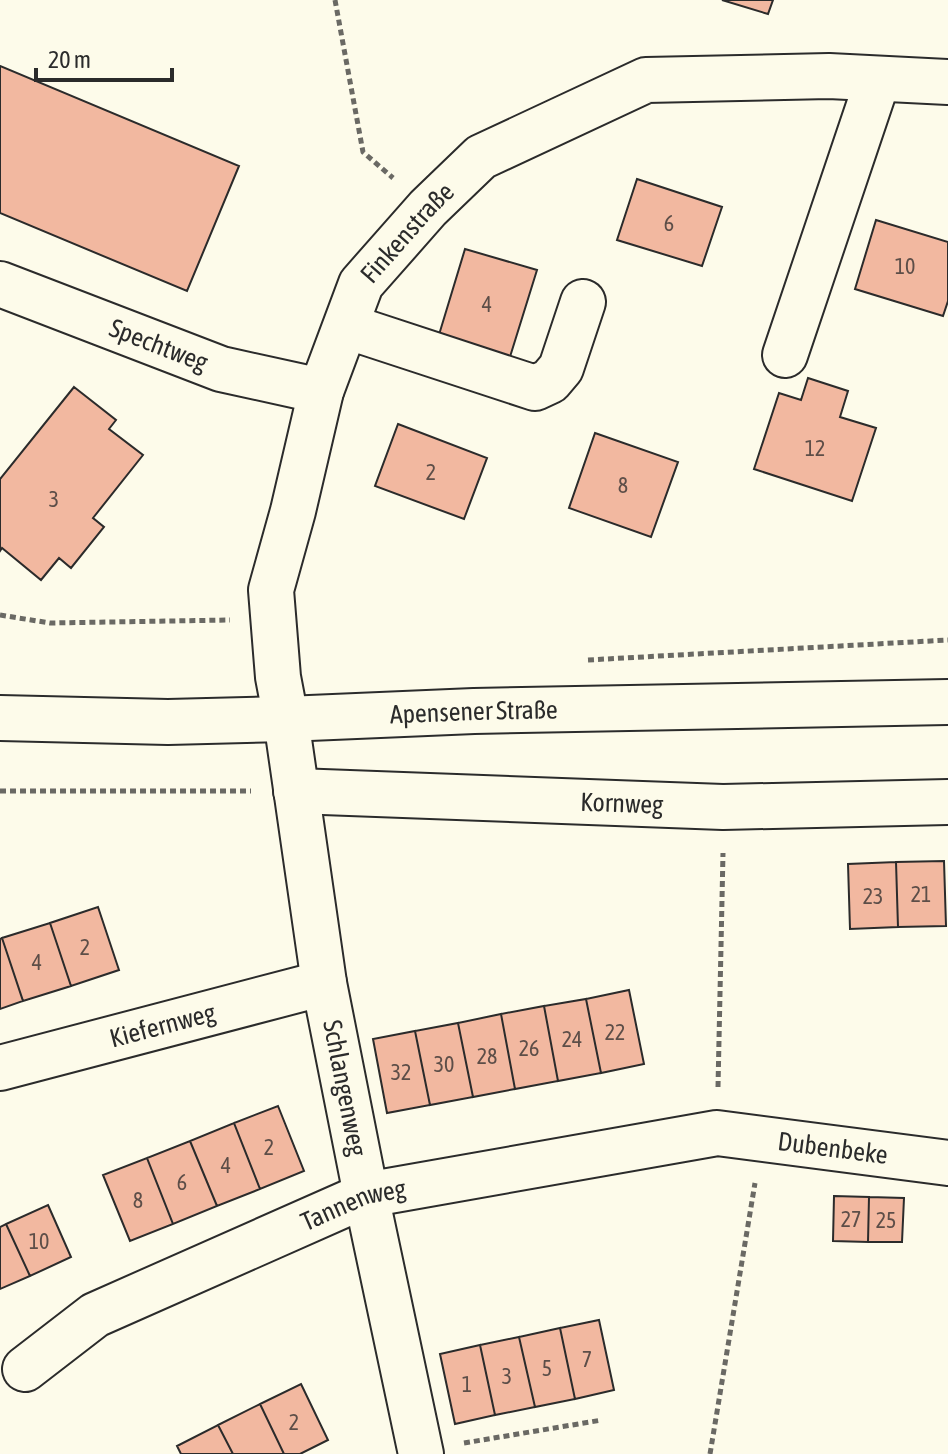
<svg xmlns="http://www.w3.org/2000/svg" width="948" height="1454" viewBox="0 0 948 1454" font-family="'Asap Condensed',sans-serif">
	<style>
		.building { fill: #f2b8a0; stroke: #2b2b2b; stroke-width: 2 }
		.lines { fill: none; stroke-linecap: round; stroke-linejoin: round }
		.minor-casing { stroke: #2b2b2b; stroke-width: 48 }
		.major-casing { stroke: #2b2b2b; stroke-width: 48 }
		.path { stroke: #6a6964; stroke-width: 5; stroke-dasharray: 6 4; stroke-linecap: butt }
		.minor { stroke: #fdfbea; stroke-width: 44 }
		.major { stroke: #fdfbea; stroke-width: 44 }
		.labels { text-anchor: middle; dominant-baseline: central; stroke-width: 6; stroke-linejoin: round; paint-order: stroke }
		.number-label { font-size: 22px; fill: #5d4e48 }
		.street-label { font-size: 26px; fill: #2b2b2b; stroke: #fdfbea }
	</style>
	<rect width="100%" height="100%" fill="#fdfbea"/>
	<!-- building -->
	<path class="building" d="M 722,0 L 773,0 L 768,14 Z
		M 0,66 L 239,166 L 187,291 L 0,213 Z
		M 637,179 L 722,207 L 702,266 L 617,240 Z
		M 876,220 L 948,242 L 948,301 L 943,316 L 855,289 Z
		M 465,249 L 537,270 L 509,360 L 438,338 Z
		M 808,378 L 848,391 L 840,417 L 876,428 L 852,501 L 754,469 L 779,393 L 801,400 Z
		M 74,387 L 116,420 L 109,429 L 143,455 L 93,518 L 104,527 L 71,568 L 59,558 L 41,580 L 2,548 L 0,551 L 0,479 Z
		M 398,424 L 487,458 L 464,519 L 375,486 Z
		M 595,433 L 678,462 L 651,537 L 569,508 Z
		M 944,861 L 946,926 L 898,927 L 896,862 Z
		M 896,862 L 898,927 L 850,929 L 848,864 Z
		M 98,907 L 119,970 L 71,986 L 50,923 Z
		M 50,923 L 71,986 L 23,1001 L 2,938 Z
		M 2,938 L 23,1001 L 0,1009 L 0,939 Z
		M 629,990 L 644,1064 L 601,1073 L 586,999 Z
		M 586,999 L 601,1073 L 558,1081 L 544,1006 Z
		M 544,1006 L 558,1081 L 515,1089 L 501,1014 Z
		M 501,1014 L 515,1089 L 473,1097 L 458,1023 Z
		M 458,1023 L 473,1097 L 430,1105 L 415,1031 Z
		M 415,1031 L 430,1105 L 387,1113 L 373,1039 Z
		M 278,1106 L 304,1171 L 260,1189 L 234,1123 Z
		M 234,1123 L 260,1189 L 217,1206 L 190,1141 Z
		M 190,1141 L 217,1206 L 173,1224 L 147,1158 Z
		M 147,1158 L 173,1224 L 130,1241 L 103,1175 Z
		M 834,1196 L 869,1197 L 868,1242 L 833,1241 Z
		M 869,1197 L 904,1198 L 902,1242 L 868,1242 Z
		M 48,1205 L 71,1257 L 30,1276 L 6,1224 Z
		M 6,1224 L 30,1276 L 0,1289 L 0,1227 Z
		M 599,1320 L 614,1390 L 575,1399 L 560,1328 Z
		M 560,1328 L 575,1399 L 535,1407 L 519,1337 Z
		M 519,1337 L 535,1407 L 495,1415 L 480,1345 Z
		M 480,1345 L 495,1415 L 455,1424 L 440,1354 Z
		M 301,1384 L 328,1440 L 300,1454 L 284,1454 L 260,1404 Z
		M 260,1404 L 284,1454 L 233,1454 L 218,1425 Z
		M 218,1425 L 233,1454 L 181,1454 L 177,1446 Z"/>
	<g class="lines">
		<!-- minor casing -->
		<g class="minor-casing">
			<g id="minor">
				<path id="s1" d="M 0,284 L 221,369 L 321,391"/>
				<path d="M 346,326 L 535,388 L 550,381 L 561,368 L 583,302"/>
				<path d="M 785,355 L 878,79"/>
				<path id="s2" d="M 296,791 L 723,807 L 948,802"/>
				<path id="s3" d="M 0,1068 L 324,983"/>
				<path id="s4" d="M 25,1369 L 95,1315 L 366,1195 L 717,1133 L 948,1163"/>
				<path id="s5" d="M 421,1454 L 366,1195 L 324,983 L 286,719 L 278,677 L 271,590 L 293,511 L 321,391 L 361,284 L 428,208 L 481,157 L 646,80 L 829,76 L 948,82"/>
			</g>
		</g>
		<!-- major casing -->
		<g class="major-casing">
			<g id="major">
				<path id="s6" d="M 0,718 L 168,722 L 286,719 L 474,711 L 948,702"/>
			</g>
		</g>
		<!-- path -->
		<path class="path" d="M 335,0 L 363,152 L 393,178
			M 0,615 L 50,623 L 230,620
			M 588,660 L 948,640
			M 0,791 L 251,791
			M 718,1087 L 723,853
			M 464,1443 L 602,1420
			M 710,1454 L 755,1183"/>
		<!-- minor -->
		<use href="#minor" class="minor"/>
		<!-- major -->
		<use href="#major" class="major"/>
	</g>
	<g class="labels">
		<!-- number labels -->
		<g class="number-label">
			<text x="669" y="223">6</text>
			<text x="905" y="266">10</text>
			<text x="487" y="304">4</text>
			<text x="815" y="448">12</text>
			<text x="431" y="472">2</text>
			<text x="623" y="485">8</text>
			<text x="54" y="499">3</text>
			<text x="921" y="894">21</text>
			<text x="873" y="896">23</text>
			<text x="85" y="947">2</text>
			<text x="37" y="962">4</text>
			<text x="615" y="1032">22</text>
			<text x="572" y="1039">24</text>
			<text x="529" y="1048">26</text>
			<text x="487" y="1056">28</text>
			<text x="444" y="1064">30</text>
			<text x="401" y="1072">32</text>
			<text x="269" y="1147">2</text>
			<text x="226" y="1165">4</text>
			<text x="182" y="1182">6</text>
			<text x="138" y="1200">8</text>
			<text x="851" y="1219">27</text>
			<text x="886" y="1220">25</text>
			<text x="39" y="1241">10</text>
			<text x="587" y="1359">7</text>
			<text x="547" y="1368">5</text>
			<text x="507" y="1376">3</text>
			<text x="467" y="1384">1</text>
			<text x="294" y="1422">2</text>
		</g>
		<!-- street labels -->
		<g class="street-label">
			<text stroke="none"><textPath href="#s5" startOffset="1266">Finkenstraße</textPath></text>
			<text stroke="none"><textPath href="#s1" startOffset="170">Spechtweg</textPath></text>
			<text stroke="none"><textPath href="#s6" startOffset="474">Apensener Straße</textPath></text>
			<text stroke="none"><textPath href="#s2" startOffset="326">Kornweg</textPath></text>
			<text stroke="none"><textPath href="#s3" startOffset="168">Kiefernweg</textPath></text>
			<text transform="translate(345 1088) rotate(79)">Schlangenweg</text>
			<text stroke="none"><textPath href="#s4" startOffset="858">Dubenbeke</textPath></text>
			<text stroke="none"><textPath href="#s4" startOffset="370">Tannenweg</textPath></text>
		</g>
	</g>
	<!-- scale -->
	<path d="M36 68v12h136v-12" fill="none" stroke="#2b2b2b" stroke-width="4"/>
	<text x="48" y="68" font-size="24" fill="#2b2b2b" stroke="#fdfbea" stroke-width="6" paint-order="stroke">20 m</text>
</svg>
